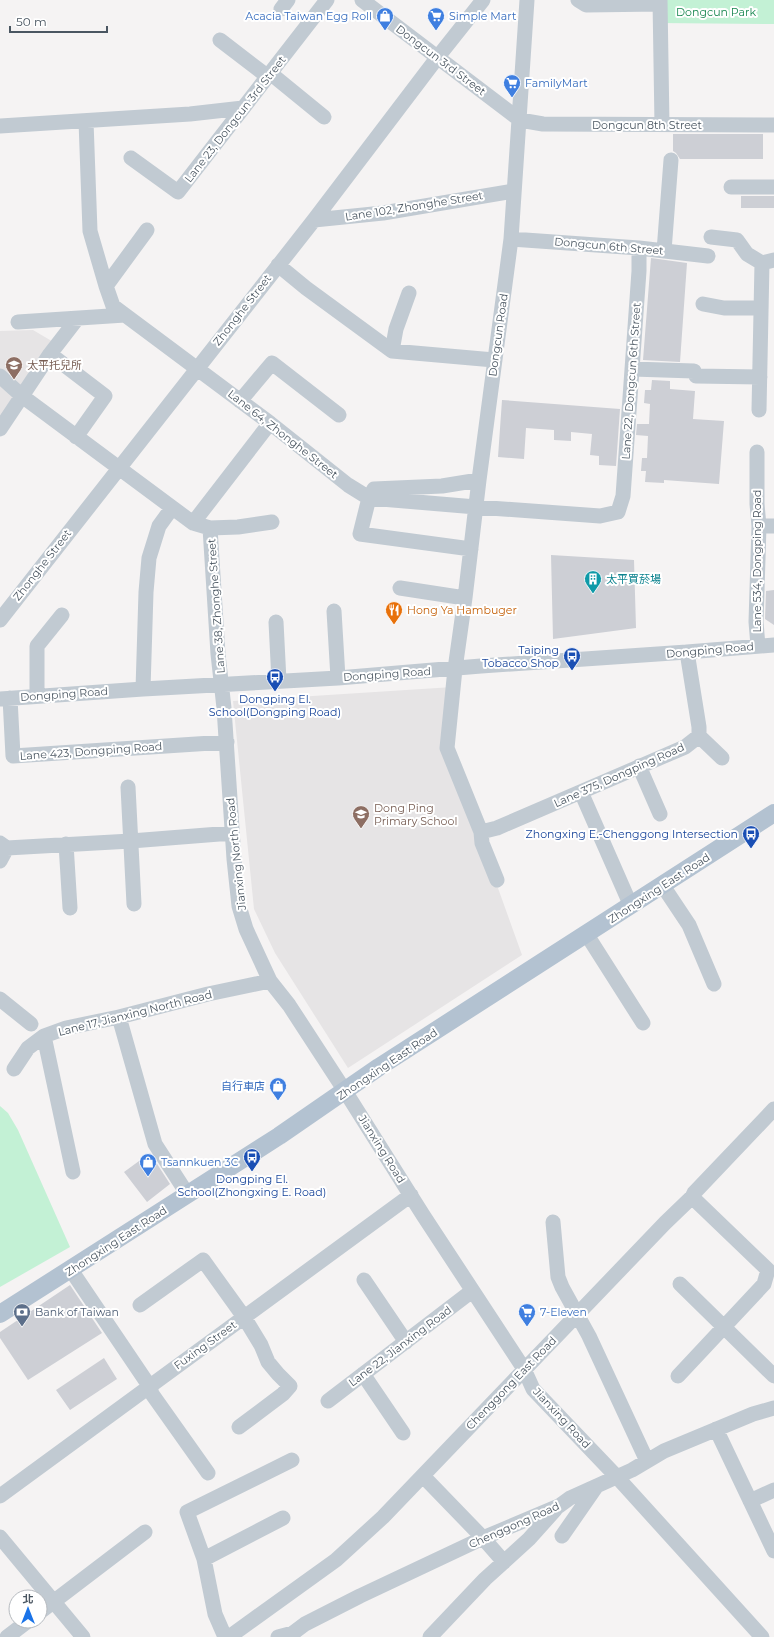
<svg xmlns="http://www.w3.org/2000/svg" width="774" height="1637" viewBox="0 0 774 1637" font-family="Montserrat,'Noto Sans TC',sans-serif">
	<style>
		.education { fill: #e6e4e5 }
		.green { fill: #c3f1d5 }
		.building { fill: #cdcfd5 }
		.lines { fill: none; stroke-linecap: round; stroke-linejoin: round }
		.minor { stroke: #c1cad2; stroke-width: 15 }
		.major { stroke: #b3c2d1; stroke-width: 18 }
		.labels { text-anchor: middle; dominant-baseline: central; stroke-width: 4; stroke-linejoin: round; paint-order: stroke }
		.park-label { font-size: 11px; fill: #17864f; stroke: #fff }
		.shop-label { font-size: 11px; fill: #366cbe; stroke: #fff; text-anchor: start }
		.street-label { font-size: 11px; fill: #4a5661; stroke: #fff }
		.education-label { font-size: 11px; fill: #785e54; stroke: #fff; text-anchor: start }
		.culture-label { font-size: 11px; fill: #0d838f; stroke: #fff; text-anchor: start }
		.food-label { font-size: 11px; fill: #c56008; stroke: #fff; text-anchor: start }
		.transit-label { font-size: 11px; fill: #164399; stroke: #fff; text-anchor: end }
		.service-label { font-size: 11px; fill: #4e5e75; stroke: #fff; text-anchor: start }
	</style>
	<rect width="100%" height="100%" fill="#f5f3f3"/>
	<!-- education -->
	<path class="education" d="M 33,330 L 55,343 L 0,417 L 0,331 Z
		M 453,687 L 448,749 L 522,955 L 348,1068 L 275,953 L 254,909 L 233,701 Z"/>
	<!-- green -->
	<path class="green" d="M 658,0 L 774,0 L 774,24 L 658,23 Z
		M 0,1106 L 8,1113 L 18,1130 L 70,1247 L 0,1287 Z"/>
	<!-- building -->
	<path class="building" d="M 673,134 L 763,134 L 763,159 L 680,159 L 676,153 L 673,151 Z
		M 741,196 L 774,196 L 774,208 L 741,208 Z
		M 651,258 L 687,263 L 680,362 L 643,360 Z
		M 652,380 L 670,381 L 670,389 L 695,391 L 693,419 L 724,421 L 719,484 L 664,480 L 664,483 L 645,482 L 646,471 L 641,471 L 642,458 L 647,458 L 648,436 L 636,435 L 637,424 L 649,424 L 650,404 L 644,403 L 645,390 L 651,390 Z
		M 502,400 L 620,409 L 616,466 L 599,465 L 599,456 L 590,455 L 592,434 L 571,432 L 571,441 L 554,440 L 554,430 L 526,428 L 524,459 L 498,457 Z
		M 551,555 L 634,560 L 636,628 L 553,639 Z
		M 774,590 L 774,625 L 765,619 L 766,591 Z
		M 150,1153 L 170,1184 L 147,1202 L 124,1172 Z
		M 70,1285 L 102,1333 L 28,1380 L 0,1338 L 0,1332 Z
		M 104,1358 L 117,1379 L 70,1410 L 56,1390 Z"/>
	<g class="lines">
		<!-- minor -->
		<path class="minor" d="M 362,0 L 520,120 L 543,124 L 774,125
			M 578,0 L 586,5 L 660,4
			M 660,0 L 662,125
			M 281,9 L 288,0
			M 220,40 L 263,73 L 275,77 L 324,117
			M 86,121 L 90,231 L 106,286 L 113,306 L 270,423 L 348,485 L 369,498 L 476,507 L 600,516 L 618,512 L 623,496 L 639,271 L 639,248
			M 0,126 L 190,114 L 243,108
			M 131,158 L 178,192 L 327,0
			M 731,187 L 774,187
			M 314,220 L 383,213 L 514,191
			M 711,237 L 737,240 L 747,254 L 762,263 L 774,260
			M 511,239 L 639,248 L 708,256
			M 664,251 L 671,160
			M 278,265 L 306,288 L 392,351 L 494,360
			M 106,286 L 147,230
			M 703,304 L 724,308 L 761,308
			M 18,322 L 125,315
			M 392,351 L 396,329 L 409,293
			M 50,354 L 105,396 L 76,437
			M 632,369 L 694,371
			M 0,376 L 22,396 L 193,523 L 210,528 L 238,527 L 272,522
			M 696,376 L 760,377
			M 240,401 L 272,363 L 339,415
			M 759,410 L 762,263
			M 0,429 L 50,354 L 77,319
			M 757,452 L 757,504 L 759,526 L 756,622 L 758,646
			M 193,523 L 270,423
			M 759,526 L 774,526
			M 210,528 L 218,654 L 224,708 L 234,859 L 239,906 L 246,929 L 270,981 L 289,1005 L 345,1091 L 423,1215 L 524,1369 L 533,1389 L 617,1477 L 762,1637
			M 471,549 L 360,534 L 369,498 L 374,489 L 442,486 L 479,480
			M 400,588 L 465,598
			M 334,611 L 338,678
			M 0,620 L 314,220 L 437,58 L 483,0
			M 276,622 L 279,681
			M 143,689 L 146,592 L 149,558 L 159,526 L 172,508
			M 37,696 L 37,646 L 62,615
			M 10,698 L 13,756 L 227,742
			M 0,699 L 143,689 L 338,678 L 481,666 L 687,652 L 774,645
			M 699,736 L 722,758
			M 639,766 L 660,814
			M 128,787 L 134,904
			M 581,792 L 631,906
			M 481,832 L 497,828 L 685,747 L 699,736 L 699,727 L 687,652
			M 0,843 L 7,848 L 131,841 L 232,833
			M 66,844 L 70,908
			M 0,861 L 7,848
			M 497,880 L 482,843 L 481,832 L 447,748 L 455,669 L 465,598 L 479,480 L 511,239 L 527,0
			M 663,886 L 689,925 L 714,984
			M 587,935 L 643,1023
			M 0,999 L 31,1024
			M 119,1017 L 155,1144 L 188,1195
			M 44,1036 L 73,1172
			M 14,1069 L 28,1048 L 44,1036 L 66,1028 L 119,1017 L 208,994 L 270,981
			M 553,1222 L 558,1277 L 562,1287 L 589,1336 L 647,1461
			M 71,1270 L 150,1387 L 152,1394 L 208,1473
			M 364,1280 L 406,1342
			M 680,1284 L 774,1376
			M 140,1305 L 203,1260 L 244,1317 L 261,1345 L 268,1362 L 278,1374 L 290,1386 L 283,1394 L 239,1427
			M 363,1374 L 403,1433
			M 678,1376 L 764,1284 L 768,1270 L 692,1197
			M 328,1401 L 472,1291
			M 716,1429 L 774,1551
			M 423,1476 L 483,1538 L 504,1562
			M 0,1496 L 411,1195
			M 750,1501 L 774,1490
			M 562,1536 L 596,1487
			M 0,1537 L 83,1637
			M 204,1559 L 283,1518
			M 40,1612 L 145,1532
			M 7,1637 L 28,1621
			M 225,1637 L 215,1614 L 204,1559 L 187,1512 L 292,1460
			M 229,1637 L 336,1560 L 383,1517 L 665,1223 L 692,1197 L 694,1193 L 774,1109
			M 278,1637 L 293,1633 L 305,1624 L 360,1596 L 483,1538 L 559,1506 L 570,1498 L 632,1470 L 664,1451 L 753,1414 L 774,1408
			M 430,1637 L 485,1579 L 529,1539 L 555,1510"/>
		<!-- major -->
		<path class="major" d="M 0,1314 L 279,1136 L 379,1067 L 774,813"/>
	</g>
	<!-- icons -->
	<defs>
		<g id="shop-pin" transform="scale(0.9)"><path d="M0 17L-7.5 6A9.5 9.5 0 1 1 7.5 6Z" fill="#3f7fe0" stroke="#fff"/><path d="M-5-2.5h2.3a2.7 3.5 0 0 1 5.4 0H5L5.5 6h-11ZM-1.5-2.5h3a1.5 2.3 0 0 0-3 0Z" fill="#fff"/></g>
		<g id="supermarket-pin" transform="scale(0.9)"><path d="M0 17L-7.5 6A9.5 9.5 0 1 1 7.5 6Z" fill="#3f7fe0" stroke="#fff"/><path d="M-6-5.5h2.5l.6 2H6L4.5 2H-2.5L-4.4-4H-6ZM-1.5 3.2a1.3 1.3 0 1 0 .1 0ZM3 3.2a1.3 1.3 0 1 0 .1 0Z" fill="#fff"/></g>
		<g id="school-pin" transform="scale(0.9)"><path d="M0 17L-7.5 6A9.5 9.5 0 1 1 7.5 6Z" fill="#8d6e63" stroke="#fff"/><path d="M0-5L7-2L0 1L-7-2ZM-4 1L0 2.5L4 1V4Q0 6-4 4Z" fill="#fff"/></g>
		<g id="building-pin" transform="scale(0.9)"><path d="M0 17L-7.5 6A9.5 9.5 0 1 1 7.5 6Z" fill="#0f9aa8" stroke="#fff"/><path d="M-4-6H4V6H1V3H-1V6H-4ZM-2.5-4.3h1.7v1.8h-1.7ZM.8-4.3h1.7v1.8H.8ZM-2.5-1h1.7V.8h-1.7ZM.8-1h1.7V.8H.8Z" fill="#fff"/></g>
		<g id="restaurant-pin" transform="scale(0.9)"><path d="M0 17L-7.5 6A9.5 9.5 0 1 1 7.5 6Z" fill="#e8710a" stroke="#fff"/><path d="M-5-6h1v4h1v-4h1v4h1v-4h1v5L-1.5 .5V6h-2V.5L-5-1ZM5-6V6H3V1.5H1.5Q1.5-4 5-6Z" fill="#fff"/></g>
		<g id="bus-pin" transform="scale(0.9)"><path d="M0 17L-7.5 6A9.5 9.5 0 1 1 7.5 6Z" fill="#1a4fb4" stroke="#fff"/><path d="M-5-6H5V4H4V6H2V4H-2V6H-4V4H-5ZM-3.5-4V0h7V-4ZM-3.5 1.2v1.5H-2V1.2ZM2 1.2v1.5H3.5V1.2Z" fill="#fff"/></g>
		<g id="bank-pin" transform="scale(0.9)"><path d="M0 17L-7.5 6A9.5 9.5 0 1 1 7.5 6Z" fill="#5c6f8a" stroke="#fff"/><path d="M-6-4H6V4H-6ZM0-2.3a2.3 2.3 0 1 0 0 4.6a2.3 2.3 0 1 0 0-4.6Z" fill="#fff"/></g>
	</defs>
	<g fill-rule="evenodd">
		<use href="#shop-pin" x="385" y="16"/>
		<use href="#supermarket-pin" x="436" y="16"/>
		<use href="#supermarket-pin" x="512" y="83"/>
		<use href="#school-pin" x="14" y="365"/>
		<use href="#building-pin" x="593" y="579"/>
		<use href="#restaurant-pin" x="394" y="610"/>
		<use href="#bus-pin" x="572" y="656"/>
		<use href="#bus-pin" x="275" y="677"/>
		<use href="#school-pin" x="361" y="814"/>
		<use href="#bus-pin" x="751" y="834"/>
		<use href="#shop-pin" x="278" y="1086"/>
		<use href="#bus-pin" x="252" y="1157"/>
		<use href="#shop-pin" x="148" y="1162"/>
		<use href="#bank-pin" x="22" y="1312"/>
		<use href="#supermarket-pin" x="527" y="1312"/>
	</g>
	<g class="labels">
		<!-- park labels -->
		<g class="park-label">
			<text x="716" y="12">Dongcun Park</text>
		</g>
		<!-- shop labels -->
		<g class="shop-label">
			<text x="372" y="16" text-anchor="end">Acacia Taiwan Egg Roll</text>
			<text x="449" y="16">Simple Mart</text>
			<text x="525" y="83">FamilyMart</text>
			<text x="265" y="1086" text-anchor="end">自行車店</text>
			<text x="161" y="1162">Tsannkuen 3C</text>
			<text x="540" y="1312">7-Eleven</text>
		</g>
		<!-- street labels -->
		<g class="street-label">
			<text transform="translate(441 60) rotate(37)">Dongcun 3rd Street</text>
			<text transform="translate(235 119) rotate(-52)">Lane 23, Dongcun 3rd Street</text>
			<text x="647" y="125">Dongcun 8th Street</text>
			<text transform="translate(414 206) rotate(-9)">Lane 102, Zhonghe Street</text>
			<text transform="translate(609 246) rotate(5)">Dongcun 6th Street</text>
			<text transform="translate(242 310) rotate(-52)">Zhonghe Street</text>
			<text transform="translate(498 335) rotate(-82)">Dongcun Road</text>
			<text transform="translate(631 381) rotate(-86)">Lane 22, Dongcun 6th Street</text>
			<text transform="translate(283 434) rotate(38)">Lane 64, Zhonghe Street</text>
			<text transform="translate(757 561) rotate(-90)">Lane 534, Dongping Road</text>
			<text transform="translate(42 565) rotate(-52)">Zhonghe Street</text>
			<text transform="translate(216 606) rotate(-94)">Lane 38, Zhonghe Street</text>
			<text transform="translate(710 650) rotate(-5)">Dongping Road</text>
			<text transform="translate(387 674) rotate(-4)">Dongping Road</text>
			<text transform="translate(64 694) rotate(-4)">Dongping Road</text>
			<text transform="translate(91 751) rotate(-4)">Lane 423, Dongping Road</text>
			<text transform="translate(619 775) rotate(-24)">Lane 375, Dongping Road</text>
			<text transform="translate(236 854) rotate(-96)">Jianxing North Road</text>
			<text transform="translate(659 888) rotate(-33)">Zhongxing East Road</text>
			<text transform="translate(135 1013) rotate(-14)">Lane 17, Jianxing North Road</text>
			<text transform="translate(387 1064) rotate(-34)">Zhongxing East Road</text>
			<text transform="translate(382 1149) rotate(58)">Jianxing Road</text>
			<text transform="translate(116 1241) rotate(-33)">Zhongxing East Road</text>
			<text transform="translate(205 1345) rotate(-36)">Fuxing Street</text>
			<text transform="translate(400 1346) rotate(-37)">Lane 22, Jianxing Road</text>
			<text transform="translate(511 1383) rotate(-46)">Chenggong East Road</text>
			<text transform="translate(562 1418) rotate(47)">Jianxing Road</text>
			<text transform="translate(514 1525) rotate(-24)">Chenggong Road</text>
		</g>
		<!-- education labels -->
		<g class="education-label">
			<text x="27" y="365">太平托兒所</text>
			<text x="374" y="808">Dong Ping<tspan x="374" dy="13">Primary School</tspan></text>
		</g>
		<!-- culture labels -->
		<g class="culture-label">
			<text x="606" y="579">太平買菸場</text>
		</g>
		<!-- food labels -->
		<g class="food-label">
			<text x="407" y="610">Hong Ya Hambuger</text>
		</g>
		<!-- transit labels -->
		<g class="transit-label">
			<text x="559" y="650">Taiping<tspan x="559" dy="13">Tobacco Shop</tspan></text>
			<text x="275" y="699" text-anchor="middle">Dongping El.<tspan x="275" dy="13">School(Dongping Road)</tspan></text>
			<text x="738" y="834">Zhongxing E.-Chenggong Intersection</text>
			<text x="252" y="1179" text-anchor="middle">Dongping El.<tspan x="252" dy="13">School(Zhongxing E. Road)</tspan></text>
		</g>
		<!-- service labels -->
		<g class="service-label">
			<text x="35" y="1312">Bank of Taiwan</text>
		</g>
	</g>
	<!-- north arrow -->
	<g transform="translate(28 1609)"><circle r="19" fill="#ffffff" stroke="#b7bbc0"/>
	<path d="M0-3L7 15L0 10L-7 15Z" fill="#1a73e8"/>
	<text y="-6" font-size="11" font-weight="bold" text-anchor="middle" fill="#4a5661">北</text>
	</g>
	<!-- scale -->
	<path d="M10 26v6h97v-6" fill="none" stroke="#4a5661" stroke-width="2"/>
	<text x="16" y="26" font-size="12" fill="#4a5661" stroke="#ffffff" stroke-width="3" paint-order="stroke">50 m</text>
</svg>
